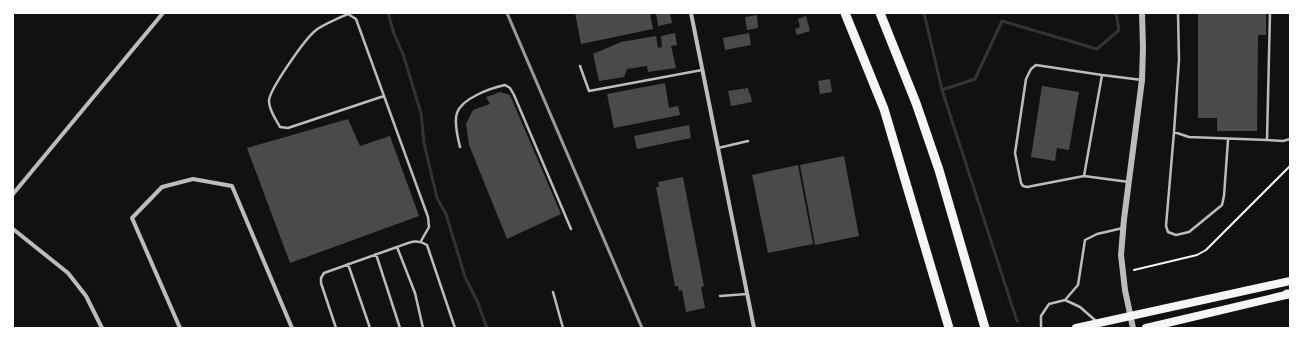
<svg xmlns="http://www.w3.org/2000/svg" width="1303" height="341" viewBox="0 0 1303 341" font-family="Manrope,sans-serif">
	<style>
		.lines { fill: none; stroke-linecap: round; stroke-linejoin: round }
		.stream { stroke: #333; stroke-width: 3 }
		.building { fill: #4a4a4a }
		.path { stroke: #f5f5f5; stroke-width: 2 }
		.service { stroke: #bcbcbc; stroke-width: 2.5 }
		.minor { stroke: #bcbcbc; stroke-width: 4 }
		.tertiary { stroke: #bcbcbc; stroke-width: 6 }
		.trunk { stroke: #f5f5f5; stroke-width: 8 }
		.motorway { stroke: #f5f5f5; stroke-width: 9 }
		.rail { stroke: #9a9a9a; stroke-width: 3 }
	</style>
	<rect width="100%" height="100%" fill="#111"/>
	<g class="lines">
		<!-- stream -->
		<path class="stream" d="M 388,13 L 394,34 L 403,54 L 421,113 L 424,143 L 437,198 L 446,214 L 465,277 L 478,303 L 487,328
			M 924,13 L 942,90 L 1017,321
			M 942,90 L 975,79 L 1002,21 L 1097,49 L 1119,30 L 1116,13"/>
	</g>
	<!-- building -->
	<path class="building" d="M 575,13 L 650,13 L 653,29 L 581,44 Z
		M 656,13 L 670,13 L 672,23 L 658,26 Z
		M 1198,13 L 1266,13 L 1266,35 L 1258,35 L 1257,131 L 1217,131 L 1217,118 L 1198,118 Z
		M 757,15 L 758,28 L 747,30 L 745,17 Z
		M 806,16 L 810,31 L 797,35 L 795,29 L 800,27 L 798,19 Z
		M 675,33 L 677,45 L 671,46 L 676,68 L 648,72 L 647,66 L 627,69 L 624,77 L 599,81 L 593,54 L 621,42 L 656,36 L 658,48 L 662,47 L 661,36 Z
		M 749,33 L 751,45 L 725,50 L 723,38 Z
		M 830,79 L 832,92 L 820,94 L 818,81 Z
		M 665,83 L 669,108 L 678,106 L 680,115 L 614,128 L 607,94 Z
		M 1042,86 L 1079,92 L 1069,150 L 1057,148 L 1055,161 L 1031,157 Z
		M 748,88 L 749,93 L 750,93 L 752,102 L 731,106 L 728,91 Z
		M 500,92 L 510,95 L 561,214 L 507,239 L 469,145 L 466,124 L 473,110 L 490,104 L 486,97 Z
		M 348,119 L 360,146 L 390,136 L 419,216 L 290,263 L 247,148 Z
		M 689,125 L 691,138 L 637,149 L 634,136 Z
		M 844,156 L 859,236 L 815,245 L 800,165 Z
		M 798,165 L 813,244 L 768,253 L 752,175 Z
		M 683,177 L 704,286 L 701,287 L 705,308 L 686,312 L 682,290 L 679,291 L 678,286 L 675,286 L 656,187 L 659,187 L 658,182 Z"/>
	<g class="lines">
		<!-- path -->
		<path class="path" d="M 1134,270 L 1197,255 L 1206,250 L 1290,166"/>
		<!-- service -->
		<path class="service" d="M 1178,13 L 1179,60 L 1174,132 L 1189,137 L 1267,140
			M 1270,13 L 1267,140 L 1283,141 L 1290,139
			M 580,66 L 589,91 L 702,70
			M 384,96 L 288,128 L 280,127 C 276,119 269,111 269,101 C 269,90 305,39 315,31 C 322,25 339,18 348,14 L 356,19 L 428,217 L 429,227 L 421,241
			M 1174,132 L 1166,226 L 1168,232 L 1176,235 L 1189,232 L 1222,205 L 1224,196 L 1228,140
			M 460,147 C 458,139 454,121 457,113 C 462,98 491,88 505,85 L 510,88 L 514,95 L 571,229
			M 718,148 L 748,141
			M 1084,176 L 1027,187 L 1023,186 L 1021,183 L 1015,153 L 1026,79 L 1031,69 L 1036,65 L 1102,75
			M 1129,182 L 1084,176 L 1102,75 L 1142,80
			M 397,247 C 409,243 416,238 427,245 L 455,328
			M 376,254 L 400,328
			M 348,264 L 370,328
			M 553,292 L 563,328
			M 720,296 L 747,294
			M 1065,300 L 1080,307 L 1096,321
			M 336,328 L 321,283 L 321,278 L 324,273 L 397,247 L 415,293 L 423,328
			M 1041,328 L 1041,316 L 1049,304 L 1065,300 L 1078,285 L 1085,240 L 1097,234 L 1123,228"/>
		<!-- minor -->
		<path class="minor" d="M 691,13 L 754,328
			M 13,194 L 163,13
			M 13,229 L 68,273 L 86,296 L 102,328
			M 180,328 L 132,218 L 162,187 L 193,179 L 232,186 L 292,328"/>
		<!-- tertiary -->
		<path class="tertiary" d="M 1133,328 L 1125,290 L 1121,255 L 1124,219 L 1142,80 L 1143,48 L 1142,13"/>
		<!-- trunk -->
		<path class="trunk" d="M 1076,328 L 1290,281
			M 1146,328 L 1290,294"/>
		<!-- motorway -->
		<path class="motorway" d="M 845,13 L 884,109 L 949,328
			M 880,13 L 916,103 L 939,170 L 985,328
			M 1287,294 L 1290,294"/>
		<!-- rail -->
		<path class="rail" d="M 507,13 L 642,328"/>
	</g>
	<!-- border -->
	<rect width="1303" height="341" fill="none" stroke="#ffffff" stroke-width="28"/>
</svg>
